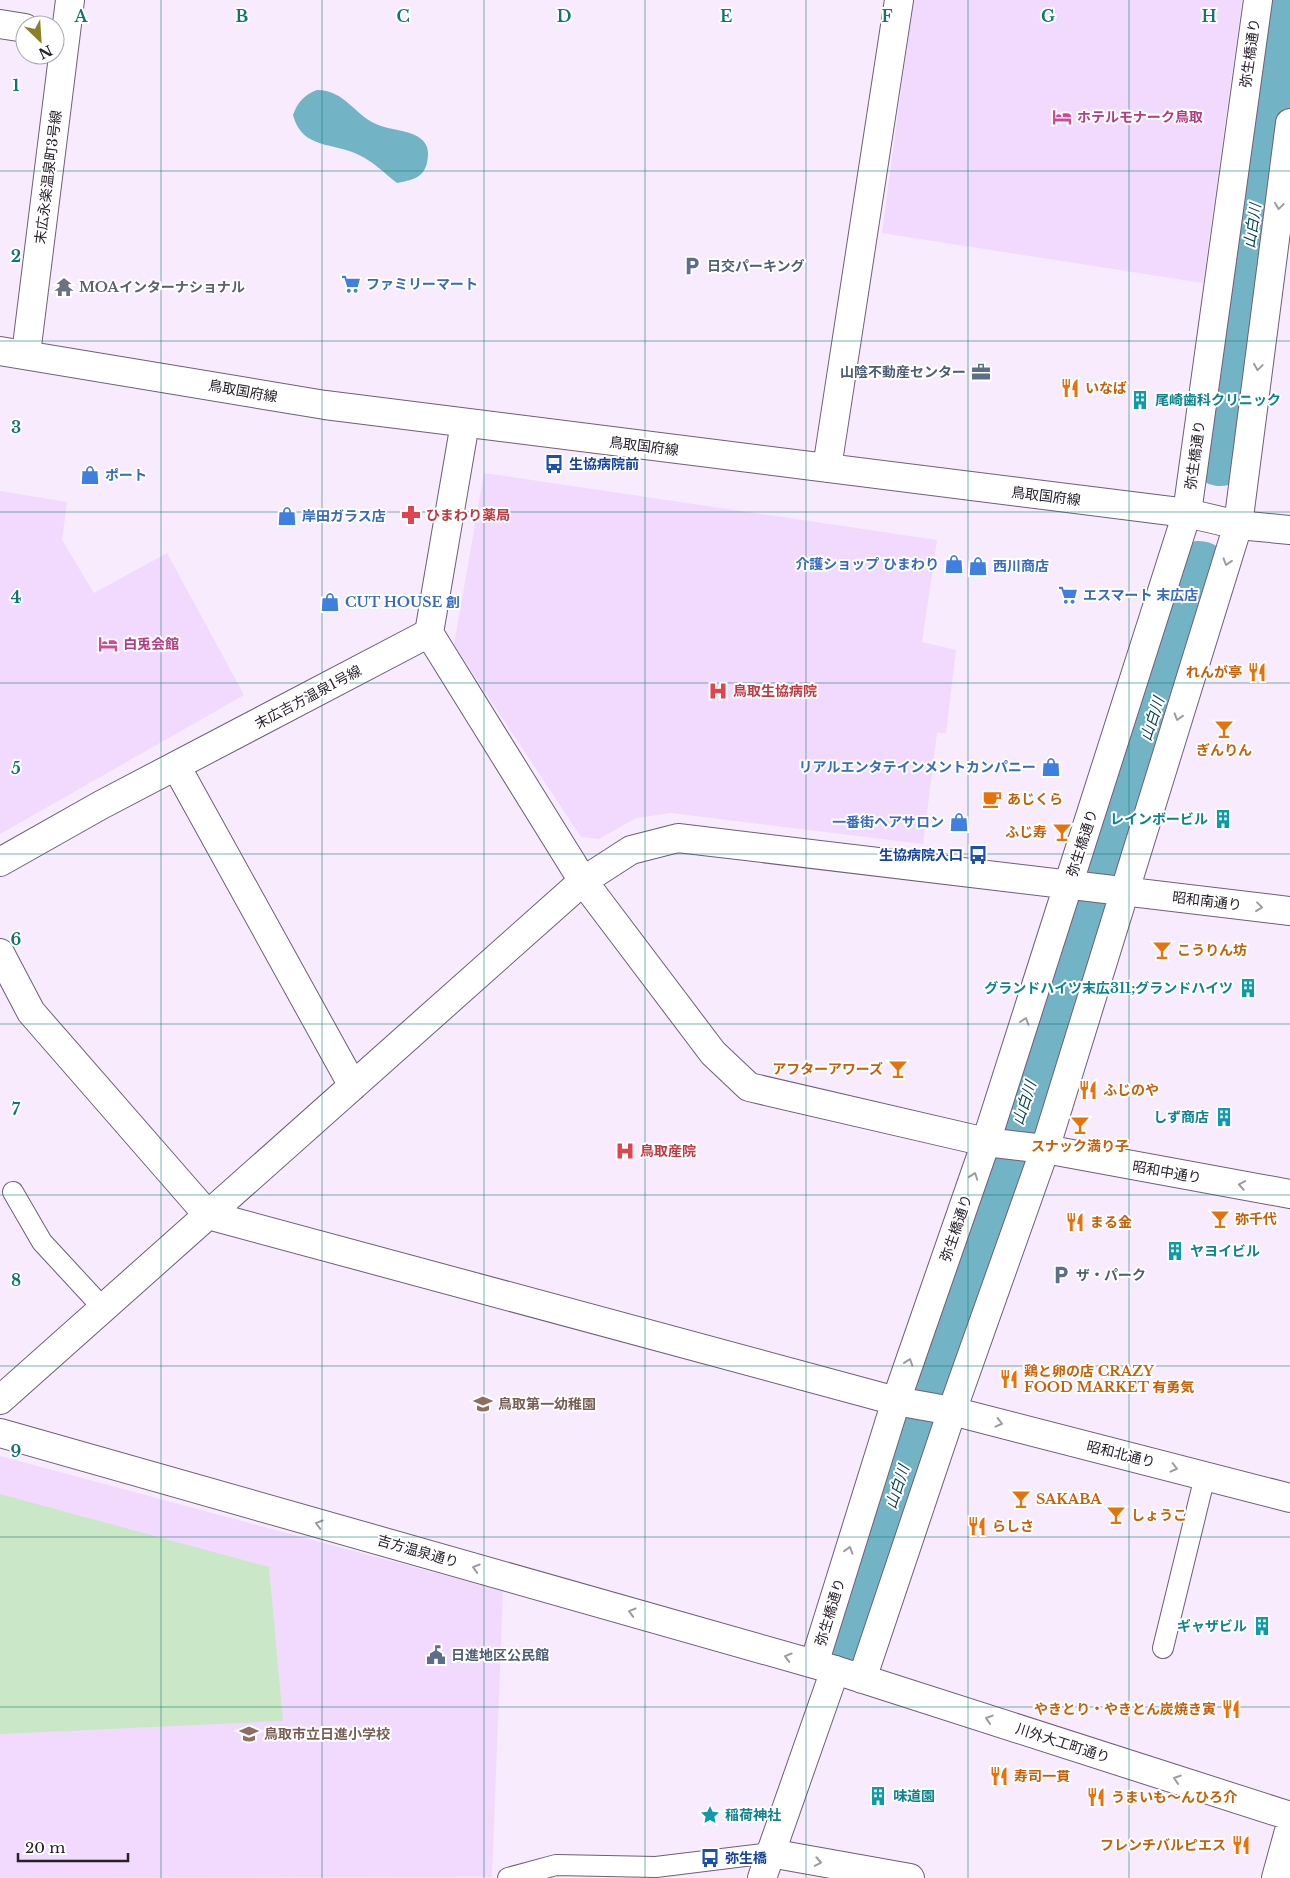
<svg xmlns="http://www.w3.org/2000/svg" width="1290" height="1878" viewBox="0 0 1290 1878" font-family="'Libre Baskerville','Noto Sans JP',serif">
	<style>
		.built { fill: #f1dafe }
		.green { fill: #cae8c8 }
		.water { fill: #72b4c5 }
		.lines { fill: none; stroke-linecap: round; stroke-linejoin: round }
		.river { stroke: #72b4c5; stroke-width: 66 }
		.lane-casing { stroke: #6e5e78; stroke-width: 22 }
		.street-casing { stroke: #6e5e78; stroke-width: 30 }
		.secondary-casing { stroke: #6e5e78; stroke-width: 30 }
		.lane { stroke: #fff; stroke-width: 20 }
		.street { stroke: #fff; stroke-width: 28 }
		.secondary { stroke: #fff; stroke-width: 28 }
		.oneway { stroke: #9e9ba0 }
		.grid { fill: none; stroke: #0f766e; stroke-width: 1; stroke-opacity: 0.55 }
		.labels { text-anchor: middle; dominant-baseline: central; stroke-width: 4; stroke-linejoin: round; paint-order: stroke }
		.street-label { font-size: 14px; fill: #28212c; stroke: #fff }
		.hotel-label { font-size: 14px; font-weight: bold; fill: #b23c85; stroke: #fff; text-anchor: start }
		.service-label { font-size: 14px; font-weight: bold; fill: #4e5e75; stroke: #fff; text-anchor: start }
		.shop-label { font-size: 14px; font-weight: bold; fill: #366cbe; stroke: #fff; text-anchor: start }
		.worship-label { font-size: 14px; font-weight: bold; fill: #5b616d; stroke: #fff; text-anchor: start }
		.food-label { font-size: 14px; font-weight: bold; fill: #c56008; stroke: #fff; text-anchor: start }
		.culture-label { font-size: 14px; font-weight: bold; fill: #0d838f; stroke: #fff; text-anchor: start }
		.transit-label { font-size: 14px; font-weight: bold; fill: #164399; stroke: #fff; text-anchor: start }
		.health-label { font-size: 14px; font-weight: bold; fill: #be3a42; stroke: #fff; text-anchor: start }
		.education-label { font-size: 14px; font-weight: bold; fill: #785e54; stroke: #fff; text-anchor: start }
		.water-label { font-size: 15px; font-style: italic; fill: #003e4b; stroke: #fff }
		.grid-label { font-size: 16px; text-anchor: middle; font-weight: bold; fill: #0f766e; stroke: #fff; stroke-width: 4; stroke-linejoin: round; paint-order: stroke }
	</style>
	<rect width="100%" height="100%" fill="#f7ebfd"/>
	<!-- built -->
	<path class="built" d="M 913,0 L 1242,0 L 1203,283 L 882,233 Z
		M 484,473 L 937,540 L 922,642 L 956,650 L 946,733 L 937,733 L 923,844 L 671,813 L 636,818 L 599,839 L 581,837 L 454,645 Z
		M 0,491 L 67,502 L 62,540 L 94,593 L 167,553 L 244,695 L 0,834 Z
		M 0,1456 L 503,1591 L 492,1877 L 0,1878 Z"/>
	<!-- green -->
	<path class="green" d="M 0,1494 L 269,1567 L 283,1721 L 0,1734 Z"/>
	<!-- water -->
	<path class="water" d="M 317,90 C 344,90 354,114 376,124 C 394,133 436,128 427,163 C 423,179 411,180 397,183 C 384,173 374,162 359,155 C 334,142 302,150 293,115 C 297,103 305,94 317,90 Z"/>
	<g class="lines">
		<!-- river -->
		<path class="river" d="M 1220,453 L 1283,0
			M 849,1632 L 934,1371 L 1106,862 L 1199,574"/>
		<!-- lane casing -->
		<g class="lane-casing">
			<path id="lane" d="M 13,1192 L 42,1242 L 103,1308
				M 1163,1648 L 1205,1476
				M 508,1878 L 556,1865 L 656,1867 L 770,1853"/>
		</g>
		<!-- street casing -->
		<g class="street-casing">
			<path id="street" d="M 0,24 L 25,28
				M 26,354 L 70,0
				M 429,633 L 583,881 L 713,1053 L 749,1087 L 986,1142 L 1045,1149 L 1290,1194
				M 176,766 L 353,1086
				M 0,862 L 101,805 L 429,633 L 465,423
				M 0,953 L 31,1012 L 208,1215 L 896,1401 L 952,1411 L 1290,1498
				M 0,1400 L 583,881 L 631,850 L 678,838 L 1290,911
				M 0,1433 L 835,1670 L 1290,1816
				M 814,1664 L 896,1401 L 986,1142 L 1187,513 L 1258,0
				M 862,1679 L 952,1411 L 1045,1149 L 1238,525 L 1290,123
				M 770,1853 L 910,1878
				M 1276,1878 L 1290,1827"/>
		</g>
		<!-- secondary casing -->
		<g class="secondary-casing">
			<path id="secondary" d="M 0,351 L 325,405 L 1187,513 L 1238,525 L 1290,530
				M 827,468 L 899,0
				M 762,1878 L 835,1670"/>
		</g>
		<!-- lane -->
		<use href="#lane" class="lane"/>
		<!-- street -->
		<use href="#street" class="street"/>
		<!-- secondary -->
		<use href="#secondary" class="secondary"/>
	</g>
	<!-- one-way arrows -->
	<defs><path id="oneway-chevron" d="M-2-3.5L2.5 0L-2 3.5" fill="none" stroke-width="1.6" stroke-linecap="round" stroke-linejoin="round" transform="scale(1.25)"/></defs>
	<g class="oneway">
		<use href="#oneway-chevron" transform="translate(1279 206) rotate(98)"/>
		<use href="#oneway-chevron" transform="translate(1258 367) rotate(98)"/>
		<use href="#oneway-chevron" transform="translate(1227 562) rotate(107)"/>
		<use href="#oneway-chevron" transform="translate(1178 717) rotate(107)"/>
		<use href="#oneway-chevron" transform="translate(1259 907) rotate(7)"/>
		<use href="#oneway-chevron" transform="translate(1025 1021) rotate(-72)"/>
		<use href="#oneway-chevron" transform="translate(974 1176) rotate(-71)"/>
		<use href="#oneway-chevron" transform="translate(1242 1185) rotate(-170)"/>
		<use href="#oneway-chevron" transform="translate(909 1362) rotate(-71)"/>
		<use href="#oneway-chevron" transform="translate(999 1423) rotate(14)"/>
		<use href="#oneway-chevron" transform="translate(1174 1468) rotate(14)"/>
		<use href="#oneway-chevron" transform="translate(319 1524) rotate(-164)"/>
		<use href="#oneway-chevron" transform="translate(849 1550) rotate(-73)"/>
		<use href="#oneway-chevron" transform="translate(476 1568) rotate(-164)"/>
		<use href="#oneway-chevron" transform="translate(632 1612) rotate(-164)"/>
		<use href="#oneway-chevron" transform="translate(788 1657) rotate(-164)"/>
		<use href="#oneway-chevron" transform="translate(989 1719) rotate(-162)"/>
		<use href="#oneway-chevron" transform="translate(1177 1779) rotate(-162)"/>
		<use href="#oneway-chevron" transform="translate(818 1862) rotate(10)"/>
	</g>
	<!-- grid -->
	<path class="grid" d="M 161,0 L 161,1878M 322,0 L 322,1878M 484,0 L 484,1878M 645,0 L 645,1878M 806,0 L 806,1878M 968,0 L 968,1878M 1129,0 L 1129,1878M 0,171 L 1290,171M 0,341 L 1290,341M 0,512 L 1290,512M 0,683 L 1290,683M 0,854 L 1290,854M 0,1024 L 1290,1024M 0,1195 L 1290,1195M 0,1366 L 1290,1366M 0,1537 L 1290,1537M 0,1707 L 1290,1707"/>
	<!-- icons -->
	<defs>
		<g id="hotel-bare" transform="scale(1.5)"><path d="M-6-4.5h1.5V1H6V5H4.5V3h-9V5H-6ZM-4 0a1.8 1.8 0 1 1 3.6 0ZM.5 0V-2.5h3Q6-2.5 6 0Z" fill="#d1479c" stroke="#fff" stroke-width="2.5" paint-order="stroke"/></g>
		<g id="parking-bare" transform="scale(1.5)"><path d="M-3.5-5.5H1a3.5 3.5 0 0 1 0 7H-1V5.5H-3.5ZM-1-3.4V-.6H.8a1.4 1.4 0 0 0 0-2.8Z" fill="#5c6f8a" stroke="#fff" stroke-width="2.5" paint-order="stroke"/></g>
		<g id="supermarket-bare" transform="scale(1.5)"><path d="M-6-5.5h2.5l.6 2H6L4.5 2H-2.5L-4.4-4H-6ZM-1.5 3.2a1.3 1.3 0 1 0 .1 0ZM3 3.2a1.3 1.3 0 1 0 .1 0Z" fill="#3f7fe0" stroke="#fff" stroke-width="2.5" paint-order="stroke"/></g>
		<g id="temple-bare" transform="scale(1.5)"><path d="M0-6L5-2H3V0L6.5 2.5H4V6H1.5V3h-3V6H-4V2.5H-6.5L-3 0V-2H-5Z" fill="#6b7280" stroke="#fff" stroke-width="2.5" paint-order="stroke"/></g>
		<g id="office-bare" transform="scale(1.5)"><path d="M-6-3h4V-5.5h4V-3h4V5H-6ZM-1-4.5V-3h2v-1.5ZM-6 0V1H6V0Z" fill="#5c6f8a" stroke="#fff" stroke-width="2.5" paint-order="stroke"/></g>
		<g id="restaurant-bare" transform="scale(1.5)"><path d="M-5-6h1v4h1v-4h1v4h1v-4h1v5L-1.5 .5V6h-2V.5L-5-1ZM5-6V6H3V1.5H1.5Q1.5-4 5-6Z" fill="#e8710a" stroke="#fff" stroke-width="2.5" paint-order="stroke"/></g>
		<g id="building-bare" transform="scale(1.5)"><path d="M-4-6H4V6H1V3H-1V6H-4ZM-2.5-4.3h1.7v1.8h-1.7ZM.8-4.3h1.7v1.8H.8ZM-2.5-1h1.7V.8h-1.7ZM.8-1h1.7V.8H.8Z" fill="#0f9aa8" stroke="#fff" stroke-width="2.5" paint-order="stroke"/></g>
		<g id="bus-bare" transform="scale(1.5)"><path d="M-5-6H5V4H4V6H2V4H-2V6H-4V4H-5ZM-3.5-4V0h7V-4ZM-3.5 1.2v1.5H-2V1.2ZM2 1.2v1.5H3.5V1.2Z" fill="#1a4fb4" stroke="#fff" stroke-width="2.5" paint-order="stroke"/></g>
		<g id="shop-bare" transform="scale(1.5)"><path d="M-5-2.5h2.3a2.7 3.5 0 0 1 5.4 0H5L5.5 6h-11ZM-1.5-2.5h3a1.5 2.3 0 0 0-3 0Z" fill="#3f7fe0" stroke="#fff" stroke-width="2.5" paint-order="stroke"/></g>
		<g id="pharmacy-bare" transform="scale(1.5)"><path d="M-2-6h4v4h4v4h-4v4h-4v-4h-4v-4h4Z" fill="#e0444e" stroke="#fff" stroke-width="2.5" paint-order="stroke"/></g>
		<g id="hospital-bare" transform="scale(1.5)"><path d="M-5-5h3v3.5h4V-5h3V5h-3V1.5h-4V5h-3Z" fill="#e0444e" stroke="#fff" stroke-width="2.5" paint-order="stroke"/></g>
		<g id="bar-bare" transform="scale(1.5)"><path d="M-6-5H6L.8 .8V4.5H3.5V6h-7V4.5H-.8V.8Z" fill="#e8710a" stroke="#fff" stroke-width="2.5" paint-order="stroke"/></g>
		<g id="cafe-bare" transform="scale(1.5)"><path d="M-5.5-4.5H6V0H3Q3 3.5 0 3.5H-2.5Q-5.5 3.5-5.5 0ZM3-3.2v2h1.7v-2ZM-6 4.5H4V6H-6Z" fill="#e8710a" stroke="#fff" stroke-width="2.5" paint-order="stroke"/></g>
		<g id="school-bare" transform="scale(1.5)"><path d="M0-5L7-2L0 1L-7-2ZM-4 1L0 2.5L4 1V4Q0 6-4 4Z" fill="#8d6e63" stroke="#fff" stroke-width="2.5" paint-order="stroke"/></g>
		<g id="civic-bare" transform="scale(1.5)"><path d="M-.6-6.5H3V-4.5H.6V-3L4-1V1h2V6H-6V1h2V-1L-.6-3ZM-1.2 2.5V6h2.4V2.5Z" fill="#5c6f8a" stroke="#fff" stroke-width="2.5" paint-order="stroke"/></g>
		<g id="sight-bare" transform="scale(1.5)"><path d="M0-6L1.8-2.2L6-1.7L2.9 1.2L3.7 5.4L0 3.3L-3.7 5.4L-2.9 1.2L-6-1.7L-1.8-2.2Z" fill="#0f9aa8" stroke="#fff" stroke-width="2.5" paint-order="stroke"/></g>
	</defs>
	<g fill-rule="evenodd">
		<use href="#hotel-bare" x="1062" y="117"/>
		<use href="#parking-bare" x="692" y="266"/>
		<use href="#supermarket-bare" x="351" y="284"/>
		<use href="#temple-bare" x="64" y="287"/>
		<use href="#office-bare" x="981" y="372"/>
		<use href="#restaurant-bare" x="1070" y="388"/>
		<use href="#building-bare" x="1140" y="400"/>
		<use href="#bus-bare" x="554" y="464"/>
		<use href="#shop-bare" x="90" y="475"/>
		<use href="#pharmacy-bare" x="411" y="515"/>
		<use href="#shop-bare" x="287" y="516"/>
		<use href="#shop-bare" x="954" y="564"/>
		<use href="#shop-bare" x="978" y="566"/>
		<use href="#supermarket-bare" x="1068" y="595"/>
		<use href="#shop-bare" x="330" y="602"/>
		<use href="#hotel-bare" x="108" y="644"/>
		<use href="#restaurant-bare" x="1257" y="672"/>
		<use href="#hospital-bare" x="718" y="691"/>
		<use href="#bar-bare" x="1224" y="729"/>
		<use href="#shop-bare" x="1051" y="767"/>
		<use href="#cafe-bare" x="992" y="799"/>
		<use href="#building-bare" x="1223" y="819"/>
		<use href="#shop-bare" x="959" y="822"/>
		<use href="#bar-bare" x="1062" y="832"/>
		<use href="#bus-bare" x="978" y="855"/>
		<use href="#bar-bare" x="1162" y="950"/>
		<use href="#building-bare" x="1248" y="988"/>
		<use href="#bar-bare" x="898" y="1069"/>
		<use href="#restaurant-bare" x="1088" y="1090"/>
		<use href="#building-bare" x="1224" y="1117"/>
		<use href="#bar-bare" x="1080" y="1125"/>
		<use href="#hospital-bare" x="625" y="1151"/>
		<use href="#bar-bare" x="1220" y="1219"/>
		<use href="#restaurant-bare" x="1075" y="1222"/>
		<use href="#building-bare" x="1175" y="1251"/>
		<use href="#parking-bare" x="1061" y="1275"/>
		<use href="#restaurant-bare" x="1009" y="1379"/>
		<use href="#school-bare" x="483" y="1404"/>
		<use href="#bar-bare" x="1021" y="1499"/>
		<use href="#bar-bare" x="1116" y="1515"/>
		<use href="#restaurant-bare" x="977" y="1526"/>
		<use href="#building-bare" x="1262" y="1626"/>
		<use href="#civic-bare" x="436" y="1655"/>
		<use href="#restaurant-bare" x="1231" y="1709"/>
		<use href="#school-bare" x="249" y="1734"/>
		<use href="#restaurant-bare" x="999" y="1776"/>
		<use href="#building-bare" x="878" y="1796"/>
		<use href="#restaurant-bare" x="1096" y="1797"/>
		<use href="#sight-bare" x="710" y="1815"/>
		<use href="#restaurant-bare" x="1241" y="1845"/>
		<use href="#bus-bare" x="710" y="1858"/>
	</g>
	<g class="labels">
		<!-- street labels -->
		<g class="street-label">
			<text transform="translate(1250 53) rotate(-82)">弥生橋通り</text>
			<text transform="translate(48 177) rotate(-83)">末広永楽温泉町3号線</text>
			<text transform="translate(243 391) rotate(10)">鳥取国府線</text>
			<text transform="translate(644 446) rotate(7)">鳥取国府線</text>
			<text transform="translate(1195 455) rotate(-82)">弥生橋通り</text>
			<text transform="translate(1046 496) rotate(7)">鳥取国府線</text>
			<text transform="translate(308 697) rotate(-28)">末広吉方温泉1号線</text>
			<text transform="translate(1082 843) rotate(-72)">弥生橋通り</text>
			<text transform="translate(1207 901) rotate(7)">昭和南通り</text>
			<text transform="translate(1167 1172) rotate(10)">昭和中通り</text>
			<text transform="translate(956 1228) rotate(-71)">弥生橋通り</text>
			<text transform="translate(1121 1454) rotate(14)">昭和北通り</text>
			<text transform="translate(418 1551) rotate(16)">吉方温泉通り</text>
			<text transform="translate(830 1612) rotate(-73)">弥生橋通り</text>
			<text transform="translate(1063 1743) rotate(18)">川外大工町通り</text>
		</g>
		<!-- hotel labels -->
		<g class="hotel-label">
			<text x="1077" y="117">ホテルモナーク鳥取</text>
			<text x="123" y="644">白兎会館</text>
		</g>
		<!-- service labels -->
		<g class="service-label">
			<text x="707" y="266">日交パーキング</text>
			<text x="966" y="372" text-anchor="end">山陰不動産センター</text>
			<text x="1076" y="1275">ザ・パーク</text>
			<text x="451" y="1655">日進地区公民館</text>
		</g>
		<!-- shop labels -->
		<g class="shop-label">
			<text x="366" y="284">ファミリーマート</text>
			<text x="105" y="475">ポート</text>
			<text x="302" y="516">岸田ガラス店</text>
			<text x="939" y="564" text-anchor="end">介護ショップ ひまわり</text>
			<text x="993" y="566">西川商店</text>
			<text x="1083" y="595">エスマート 末広店</text>
			<text x="345" y="602">CUT HOUSE 創</text>
			<text x="1036" y="767" text-anchor="end">リアルエンタテインメントカンパニー</text>
			<text x="944" y="822" text-anchor="end">一番街ヘアサロン</text>
		</g>
		<!-- worship labels -->
		<g class="worship-label">
			<text x="79" y="287">MOAインターナショナル</text>
		</g>
		<!-- food labels -->
		<g class="food-label">
			<text x="1085" y="388">いなば</text>
			<text x="1242" y="672" text-anchor="end">れんが亭</text>
			<text x="1224" y="750" text-anchor="middle">ぎんりん</text>
			<text x="1007" y="799">あじくら</text>
			<text x="1047" y="832" text-anchor="end">ふじ寿</text>
			<text x="1177" y="950">こうりん坊</text>
			<text x="883" y="1069" text-anchor="end">アフターアワーズ</text>
			<text x="1103" y="1090">ふじのや</text>
			<text x="1080" y="1146" text-anchor="middle">スナック満り子</text>
			<text x="1235" y="1219">弥千代</text>
			<text x="1090" y="1222">まる金</text>
			<text x="1024" y="1371">鶏と卵の店 CRAZY<tspan x="1024" dy="16">FOOD MARKET 有勇気</tspan></text>
			<text x="1036" y="1499">SAKABA</text>
			<text x="1131" y="1515">しょうこ</text>
			<text x="992" y="1526">らしさ</text>
			<text x="1216" y="1709" text-anchor="end">やきとり・やきとん炭焼き寅</text>
			<text x="1014" y="1776">寿司一貫</text>
			<text x="1111" y="1797">うまいも～んひろ介</text>
			<text x="1226" y="1845" text-anchor="end">フレンチバルピエス</text>
		</g>
		<!-- culture labels -->
		<g class="culture-label">
			<text x="1155" y="400">尾崎歯科クリニック</text>
			<text x="1208" y="819" text-anchor="end">レインボービル</text>
			<text x="1233" y="988" text-anchor="end">グランドハイツ末広311;グランドハイツ</text>
			<text x="1209" y="1117" text-anchor="end">しず商店</text>
			<text x="1190" y="1251">ヤヨイビル</text>
			<text x="1247" y="1626" text-anchor="end">ギャザビル</text>
			<text x="893" y="1796">味道園</text>
			<text x="725" y="1815">稲荷神社</text>
		</g>
		<!-- transit labels -->
		<g class="transit-label">
			<text x="569" y="464">生協病院前</text>
			<text x="963" y="855" text-anchor="end">生協病院入口</text>
			<text x="725" y="1858">弥生橋</text>
		</g>
		<!-- health labels -->
		<g class="health-label">
			<text x="426" y="515">ひまわり薬局</text>
			<text x="733" y="691">鳥取生協病院</text>
			<text x="640" y="1151">鳥取産院</text>
		</g>
		<!-- education labels -->
		<g class="education-label">
			<text x="498" y="1404">鳥取第一幼稚園</text>
			<text x="264" y="1734">鳥取市立日進小学校</text>
		</g>
		<!-- water labels -->
		<g class="water-label">
			<text transform="translate(1252 226) rotate(-82)">山白川</text>
			<text transform="translate(1152 719) rotate(-72)">山白川</text>
			<text transform="translate(1024 1103) rotate(-72)">山白川</text>
			<text transform="translate(897 1487) rotate(-72)">山白川</text>
		</g>
	</g>
	<g class="grid-label">
		<text x="81" y="22">A</text>
		<text x="242" y="22">B</text>
		<text x="403" y="22">C</text>
		<text x="564" y="22">D</text>
		<text x="726" y="22">E</text>
		<text x="887" y="22">F</text>
		<text x="1048" y="22">G</text>
		<text x="1209" y="22">H</text>
		<text x="16" y="91">1</text>
		<text x="16" y="262">2</text>
		<text x="16" y="433">3</text>
		<text x="16" y="603">4</text>
		<text x="16" y="774">5</text>
		<text x="16" y="945">6</text>
		<text x="16" y="1115">7</text>
		<text x="16" y="1286">8</text>
		<text x="16" y="1457">9</text>
	</g>
	<!-- north arrow -->
	<g transform="translate(40 40) rotate(155)"><circle r="24" fill="#ffffff" stroke="#a9a6ab"/>
	<path d="M0-4L9 19L0 12L-9 19Z" fill="#898027"/>
	<text y="-8" font-size="14" font-weight="bold" text-anchor="middle" fill="#28212c">N</text>
	</g>
	<!-- scale -->
	<path d="M18 1853v8h110v-8" fill="none" stroke="#28212c" stroke-width="2.5"/>
	<text x="25" y="1853" font-size="15" fill="#28212c" stroke="#ffffff" stroke-width="4" paint-order="stroke">20 m</text>
</svg>
